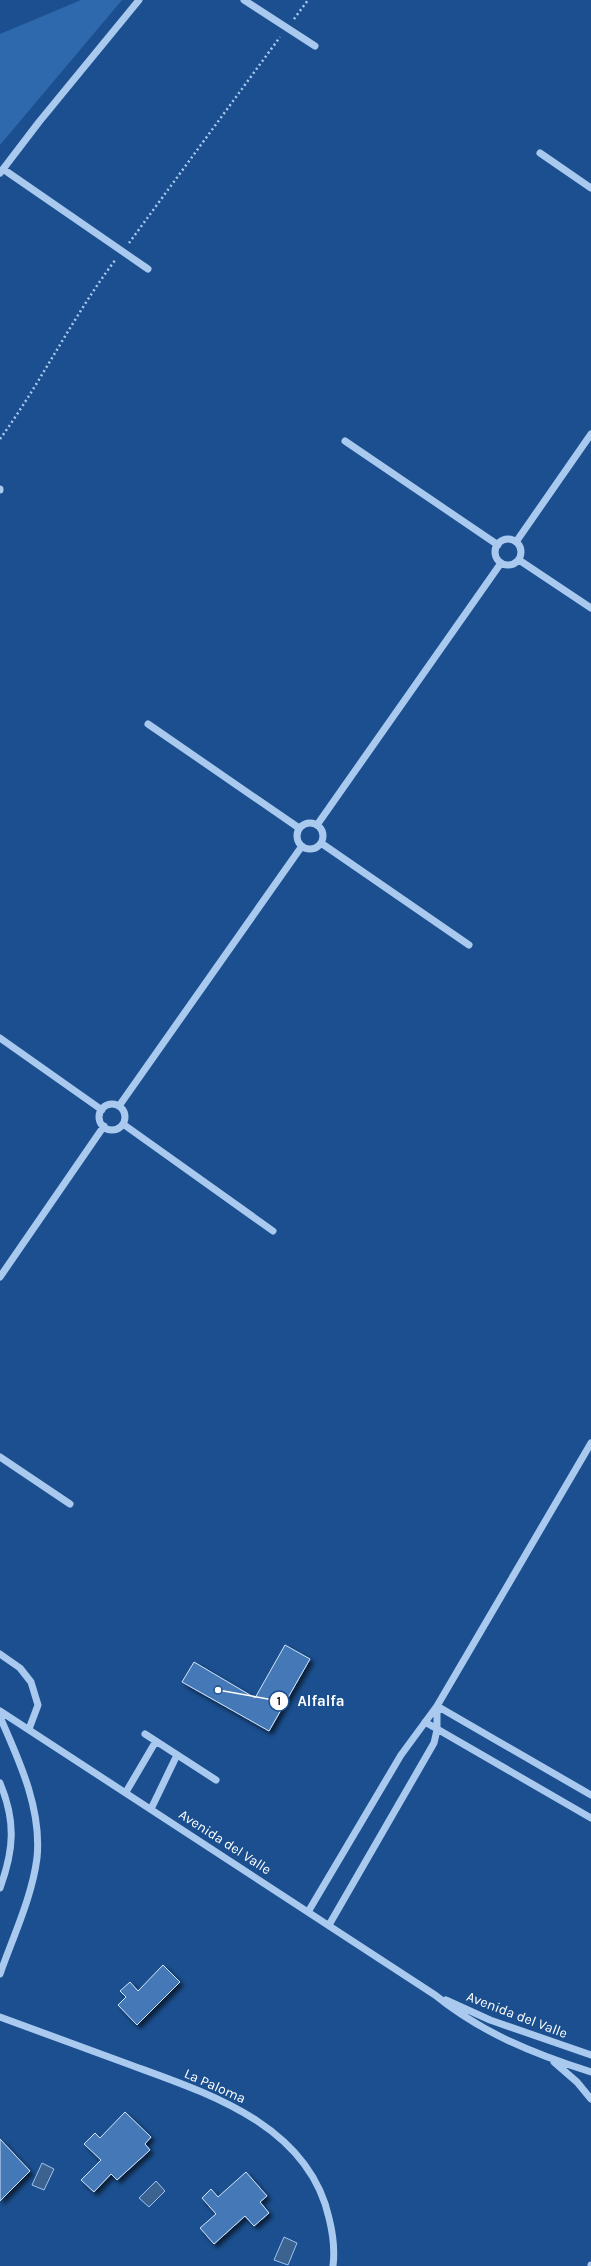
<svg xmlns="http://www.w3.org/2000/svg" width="591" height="2266" viewBox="0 0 591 2266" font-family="Karla,sans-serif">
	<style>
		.green { fill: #2e69ad }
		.water { fill: #3c6290; stroke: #9cc4f0 }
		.building { fill: #4478b7; stroke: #cfe3fa; filter: url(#shadow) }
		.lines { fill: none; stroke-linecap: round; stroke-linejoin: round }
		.path { stroke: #a9c9ee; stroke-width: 2.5; stroke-dasharray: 2 3; stroke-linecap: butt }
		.minor { stroke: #a9c9ee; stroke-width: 7 }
		.labels { text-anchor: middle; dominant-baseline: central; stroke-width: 3; stroke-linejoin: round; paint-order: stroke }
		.street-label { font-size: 14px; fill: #fff; stroke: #1b4f8f }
		.leader { fill: none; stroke: #fff; stroke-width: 1.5 }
		.callout-dot { fill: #fff; stroke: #1b4f8f; stroke-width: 1.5 }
		.mark-label { font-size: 12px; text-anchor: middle; font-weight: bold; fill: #111 }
		.callout-label { font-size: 15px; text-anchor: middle; font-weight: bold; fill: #fff; stroke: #1b4f8f; stroke-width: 3; stroke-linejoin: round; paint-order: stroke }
	</style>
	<defs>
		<filter id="shadow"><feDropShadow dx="3.5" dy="3.5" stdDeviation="2" flood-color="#0009"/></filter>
	</defs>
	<rect width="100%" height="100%" fill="#1b4f8f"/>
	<!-- green -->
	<path class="green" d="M 81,0 L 122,0 L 0,145 L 0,34 Z"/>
	<!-- water -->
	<path class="water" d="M 42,2163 L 54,2169 L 44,2190 L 32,2185 Z
		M 156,2181 L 165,2191 L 149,2207 L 139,2198 Z
		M 284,2237 L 297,2243 L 288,2265 L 274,2260 Z"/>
	<!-- building -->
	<path class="building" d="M 285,1645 L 310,1659 L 269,1731 L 182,1682 L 194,1662 L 255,1698 Z
		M 163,1965 L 180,1982 L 137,2025 L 118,2005 L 126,1997 L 120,1991 L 130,1982 L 138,1991 Z
		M 125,2112 L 151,2137 L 145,2144 L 150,2150 L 117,2180 L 111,2174 L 94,2192 L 81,2180 L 101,2160 L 84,2144 L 95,2133 L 100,2138 Z
		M 0,2139 L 30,2171 L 0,2201 Z
		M 246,2172 L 267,2196 L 260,2202 L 269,2213 L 254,2226 L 245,2216 L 214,2244 L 200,2228 L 216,2214 L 202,2198 L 211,2189 L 218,2197 Z"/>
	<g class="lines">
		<!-- path -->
		<path class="path" d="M 294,19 L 308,0
			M 129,243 L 280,37
			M 0,439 C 42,381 73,316 116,259"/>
		<!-- minor -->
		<path class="minor" d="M 244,0 L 315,46
			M 540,153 L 591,188
			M 3,169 L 148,269
			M 0,173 L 39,122 L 139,0
			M 345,441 L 498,545
			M 0,489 L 0,490
			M495 552a13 13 0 1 1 26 0a13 13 0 1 1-26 0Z
			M 516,542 L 591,434
			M 519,560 L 591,608
			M 148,724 L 299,828
			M297 836a13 13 0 1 1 26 0a13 13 0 1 1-26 0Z
			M 317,825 L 501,563
			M 321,843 L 469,945
			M 0,1038 L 102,1110
			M99 1117a13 13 0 1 1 26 0a13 13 0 1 1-26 0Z
			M 119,1106 L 302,846
			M 123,1124 L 273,1231
			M 0,1277 L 104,1126
			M 0,1457 L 70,1504
			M 0,1654 L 20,1668 L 31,1682 L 38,1705 L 29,1729
			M 437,1706 L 591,1795
			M 0,1711 L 435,1995 C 482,2033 534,2054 591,2072
			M 0,1717 C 19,1760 42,1809 37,1858 C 32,1897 13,1937 0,1974
			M 425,1722 L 591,1818
			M 145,1734 L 216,1780
			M 0,1783 C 16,1821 14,1850 0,1888
			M 126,1792 L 156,1741
			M 151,1809 L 177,1755
			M 308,1912 L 401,1755 L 437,1706 L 591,1443
			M 329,1925 L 434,1743 L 437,1730 L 437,1706
			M 446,2000 L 490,2020 L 591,2055
			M 0,2017 C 43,2033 85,2048 128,2064 C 207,2093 308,2124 329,2218 C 333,2234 335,2250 333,2266
			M 554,2062 L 577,2082 L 591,2099
			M 591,2266 L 591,2265"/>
	</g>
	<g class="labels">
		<!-- street labels -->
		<g class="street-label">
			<text transform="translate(225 1842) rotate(33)">Avenida del Valle</text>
			<text transform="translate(517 2015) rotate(21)">Avenida del Valle</text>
			<text transform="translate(215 2086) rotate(24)">La Paloma</text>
		</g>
	</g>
	<!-- callouts -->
	<path class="leader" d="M218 1690L279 1701"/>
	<g class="callout-dot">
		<circle cx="218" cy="1690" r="4"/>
		<circle cx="279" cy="1701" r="10"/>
	</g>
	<g class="mark-label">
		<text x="279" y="1705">1</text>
	</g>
	<g class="callout-label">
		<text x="321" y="1706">Alfalfa</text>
	</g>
</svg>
